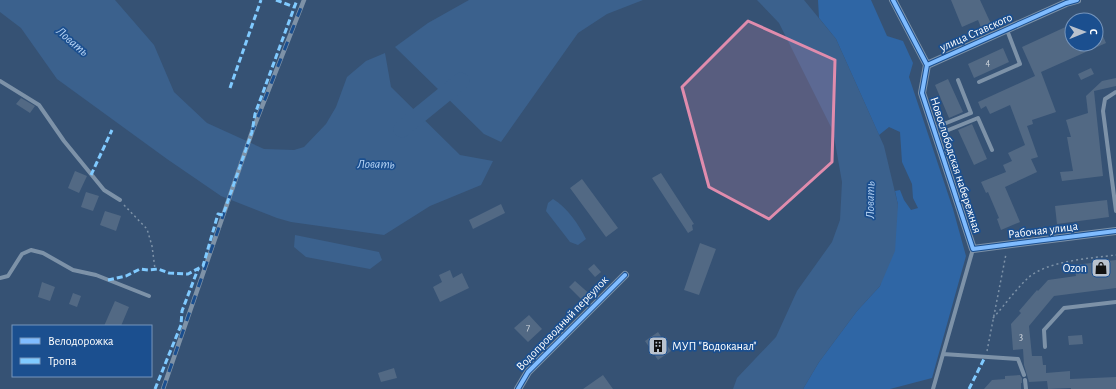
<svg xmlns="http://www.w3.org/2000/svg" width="1116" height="389" viewBox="0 0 1116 389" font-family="'Alegreya Sans',sans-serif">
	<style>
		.green { fill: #2f66a5 }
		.water { fill: #3b618d }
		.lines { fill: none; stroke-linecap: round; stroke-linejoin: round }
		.river { stroke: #3b618d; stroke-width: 17 }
		.building { fill: #526984 }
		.path { stroke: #7d92a8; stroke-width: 1.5; stroke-dasharray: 2 3; stroke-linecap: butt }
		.lane { stroke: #7d92a8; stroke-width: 4 }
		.street { stroke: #7d92a8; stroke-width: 8 }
		.rail-casing { stroke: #7e92a7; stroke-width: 4.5 }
		.rail { stroke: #1b4f8f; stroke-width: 3; stroke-dasharray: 9; stroke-linecap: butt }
		.quiet { stroke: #80caff; stroke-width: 3; stroke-dasharray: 6 3; stroke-linecap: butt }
		.cycleway-casing { stroke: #1b4f8f; stroke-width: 6 }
		.cycleway { stroke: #80bcff; stroke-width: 4 }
		.marked { fill: #e08cad; fill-opacity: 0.2; stroke: #e08cad; stroke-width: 3; stroke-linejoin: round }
		.labels { text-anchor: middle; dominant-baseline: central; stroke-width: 3.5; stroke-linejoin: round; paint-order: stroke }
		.number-label { font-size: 10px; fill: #d4dae0 }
		.street-label { font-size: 12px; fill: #fff; stroke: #1b4f8f }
		.poi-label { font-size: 12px; fill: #fff; stroke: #1b4f8f; text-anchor: end }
		.water-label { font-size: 13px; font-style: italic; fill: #b5d3f5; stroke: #1b4f8f }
	</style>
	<rect width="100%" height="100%" fill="#365274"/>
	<!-- green -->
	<path class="green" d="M 818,0 L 871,0 L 887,36 L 903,41 L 913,63 L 909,77 L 953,209 L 966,256 L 932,378 L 890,389 L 803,389 L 819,362 L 857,311 L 880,286 L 898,205 L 895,191 L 900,190 L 904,200 L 911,210 L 918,208 L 913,198 L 912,184 L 902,162 L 900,132 L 889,127 L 879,135 L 836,39 L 819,18 Z"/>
	<!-- water -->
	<path class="water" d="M 0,0 L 115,0 L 154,45 L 174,92 L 207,123 L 264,149 L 294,150 L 304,147 L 326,124 L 336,107 L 347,77 L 366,61 L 385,53 L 391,87 L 460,155 L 493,161 L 481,185 L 430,206 L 384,235 L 291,222 L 277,218 L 221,196 L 167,159 L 57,79 L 21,28 L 0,12 Z
		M 469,0 L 643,0 L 607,14 L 578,33 L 501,142 L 484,134 L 395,47 L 428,23 Z
		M 757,0 L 804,0 L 836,39 L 884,146 L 898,205 L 895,251 L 880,286 L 857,311 L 819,362 L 803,389 L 733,389 L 737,378 L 776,337 L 797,291 L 832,242 L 840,220 L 842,182 L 833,131 L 779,23 Z
		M 553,199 C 567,207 579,225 586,239 L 578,245 L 570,242 L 546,211 L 548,203 Z
		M 295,235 L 379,252 L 382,260 L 370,269 L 306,257 L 294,247 Z"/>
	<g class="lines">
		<!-- river -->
		<path class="river" d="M 402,129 L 461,81"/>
	</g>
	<!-- building -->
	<path class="building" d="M 951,0 L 980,0 L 992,26 L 982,30 L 978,20 L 962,27 Z
		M 1096,20 L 1106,43 L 1041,72 L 1056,112 L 1032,120 L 1033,124 L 1027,126 L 1038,157 L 1031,159 L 1037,172 L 1005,187 L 1020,222 L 1001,230 L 997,219 L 999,218 L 988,192 L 986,193 L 981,182 L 1006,172 L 1003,165 L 1012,161 L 1008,153 L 1025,145 L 1010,105 L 990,114 L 986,106 L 981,109 L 978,102 L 1035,76 L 1022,47 L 1072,24 L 1072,44 L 1096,44 Z
		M 1003,48 L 1009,62 L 974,78 L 968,64 Z
		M 1091,68 L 1094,74 L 1081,80 L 1078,74 Z
		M 1116,78 L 1116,86 L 1094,91 L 1103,176 L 1062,181 L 1060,172 L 1073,171 L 1067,137 L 1071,137 L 1066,120 L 1088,113 L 1086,96 L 1102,81 Z
		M 948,79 L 963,112 L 949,118 L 935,85 Z
		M 21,98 L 35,106 L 30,113 L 16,104 Z
		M 972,124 L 987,159 L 974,165 L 958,130 Z
		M 75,171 L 87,176 L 79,193 L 68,188 Z
		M 661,173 L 694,224 L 692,225 L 693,230 L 688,233 L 652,178 Z
		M 582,179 L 618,228 L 606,237 L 570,188 Z
		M 86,192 L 99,196 L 93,211 L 81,207 Z
		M 1107,200 L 1109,217 L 1057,224 L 1055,206 Z
		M 501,204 L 505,213 L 473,229 L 469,220 Z
		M 105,211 L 121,216 L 116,231 L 100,225 Z
		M 700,243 L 716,249 L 699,295 L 684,290 Z
		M 1116,260 L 1116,288 L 1054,296 L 1029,326 L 1032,356 L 1042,356 L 1043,365 L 1046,365 L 1046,373 L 1070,371 L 1070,379 L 1116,377 L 1116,389 L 1071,389 L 1071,388 L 1048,389 L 1047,381 L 1029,382 L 1024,365 L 1023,349 L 1013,350 L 1011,324 L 1021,313 L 1019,311 L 1037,290 L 1038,291 L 1048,280 L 1076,276 L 1074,265 Z
		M 594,264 L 601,272 L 595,277 L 588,269 Z
		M 450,270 L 453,278 L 462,273 L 469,288 L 440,302 L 433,287 L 442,282 L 439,275 Z
		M 575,281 L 593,297 L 586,304 L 569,287 Z
		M 42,282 L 55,287 L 50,301 L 38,297 Z
		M 73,293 L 81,296 L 77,307 L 69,304 Z
		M 115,301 L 129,307 L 121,326 L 104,326 Z
		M 529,315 L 542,329 L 528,342 L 514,328 Z
		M 658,332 L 671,351 L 658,360 L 645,341 Z
		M 1082,335 L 1083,344 L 1069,345 L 1068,336 Z
		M 394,368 L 397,378 L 381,382 L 378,373 Z
		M 603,375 L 613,389 L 583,389 Z
		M 1020,375 L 1022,378 L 1022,383 L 1021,383 L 1021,389 L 984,389 L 992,380 L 1005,379 L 1005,376 Z"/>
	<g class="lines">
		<!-- path -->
		<path class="path" d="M 124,205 L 147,229 L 152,246 L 155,269
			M 993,318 C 1005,305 1015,290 1028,278 C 1046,261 1092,258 1116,255
			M 987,351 L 1006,254"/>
		<!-- lane -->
		<path class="lane" d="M 0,81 L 39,105 L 64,141 L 104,190 L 120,200
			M 979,82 L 1020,64 L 1007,30
			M 1116,92 L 1105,99 L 1103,111 L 1116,211
			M 934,128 L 971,113 L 958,80
			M 936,135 L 978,118 L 992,150
			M 0,278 L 8,276 L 22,254 L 31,250 L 43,253 L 73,270 L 96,275 L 149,296
			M 1045,347 L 1044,330 L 1064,308 L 1116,302
			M 943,354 L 1018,359 L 1024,375
			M 1025,380 L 1026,389
			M 933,389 L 973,249"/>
		<!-- street -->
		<path class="street" d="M 893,0 L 927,65 L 922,93 L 973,249 L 1116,231
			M 927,65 L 1066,3 L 1077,0
			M 518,389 L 528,372 L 625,275"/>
		<!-- rail casing -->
		<g class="rail-casing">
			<path id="rail" d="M 163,389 L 252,132 L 304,0"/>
		</g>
		<!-- rail -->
		<use href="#rail" class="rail"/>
		<!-- quiet -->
		<path class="quiet" d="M 276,0 L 294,7
			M 230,88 L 261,0
			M 91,175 L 112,130
			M 108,280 L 126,276 L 140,269 L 148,270 L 158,269 L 169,273 L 188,274 L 203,266 L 218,214 L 223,215 L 252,132 L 255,114 L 297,0
			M 155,389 L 181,325 L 182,311 L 198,269
			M 969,389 L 985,357"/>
		<!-- cycleway casing -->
		<g class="cycleway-casing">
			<path id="cycleway" d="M 893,0 L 927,65 L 922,93 L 973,249 L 1116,231
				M 927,65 L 1066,3 L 1077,0
				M 518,389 L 528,372 L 625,275"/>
		</g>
		<!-- cycleway -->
		<use href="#cycleway" class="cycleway"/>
	</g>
	<!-- marked area -->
	<path class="marked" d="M 748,21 L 835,60 L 832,162 L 769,219 L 709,187 L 682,87 Z"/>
	<!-- icons -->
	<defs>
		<g id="shop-square" transform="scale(1)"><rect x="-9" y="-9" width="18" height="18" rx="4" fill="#b9c2ce" stroke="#1b4f8f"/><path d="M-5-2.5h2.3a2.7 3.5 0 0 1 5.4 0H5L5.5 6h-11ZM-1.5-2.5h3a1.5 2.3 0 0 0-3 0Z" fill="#111"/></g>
		<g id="building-square" transform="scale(1)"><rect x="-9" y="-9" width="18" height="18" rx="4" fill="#b9c2ce" stroke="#1b4f8f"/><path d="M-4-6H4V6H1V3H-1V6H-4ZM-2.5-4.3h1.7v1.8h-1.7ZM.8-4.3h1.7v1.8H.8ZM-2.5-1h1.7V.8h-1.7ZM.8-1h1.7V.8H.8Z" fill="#111"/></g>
	</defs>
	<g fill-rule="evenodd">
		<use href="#shop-square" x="1101" y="268"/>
		<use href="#building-square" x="658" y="346"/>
	</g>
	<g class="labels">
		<!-- number labels -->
		<g class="number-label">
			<text x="988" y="63">4</text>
			<text x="528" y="328">7</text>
			<text x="1021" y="337">3</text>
		</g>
		<!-- street labels -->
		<g class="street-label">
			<text transform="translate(976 32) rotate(-24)">улица Ставского</text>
			<text transform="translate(956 165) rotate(72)">Новослободская набережная</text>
			<text transform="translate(1043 230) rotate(-7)">Рабочая улица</text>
			<text transform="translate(562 323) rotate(-46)">Водопроводный переулок</text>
		</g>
		<!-- poi labels -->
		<g class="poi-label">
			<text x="1087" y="268">Ozon</text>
			<text x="672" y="346" text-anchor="start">МУП "Водоканал"</text>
		</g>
		<!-- water labels -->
		<g class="water-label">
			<text transform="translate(72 42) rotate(41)">Ловать</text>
			<text x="376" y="164">Ловать</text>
			<text transform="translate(870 200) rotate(-90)">Ловать</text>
		</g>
	</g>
	<!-- legend -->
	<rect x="12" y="325" width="140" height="52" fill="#1b4f8f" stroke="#7695bc"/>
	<rect x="20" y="338" width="20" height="6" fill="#80bcff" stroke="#7695bc"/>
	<text x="48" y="345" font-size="12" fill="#ffffff">Велодорожка</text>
	<rect x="20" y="358" width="20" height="6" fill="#80caff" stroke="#7695bc"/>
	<text x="48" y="365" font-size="12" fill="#ffffff">Тропа</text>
	<!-- north arrow -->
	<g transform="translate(1084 32) rotate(89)"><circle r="19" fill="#1b4f8f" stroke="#7695bc"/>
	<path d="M0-3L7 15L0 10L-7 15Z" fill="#b9c2ce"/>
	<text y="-6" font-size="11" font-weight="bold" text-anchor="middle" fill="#ffffff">С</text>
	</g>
</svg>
